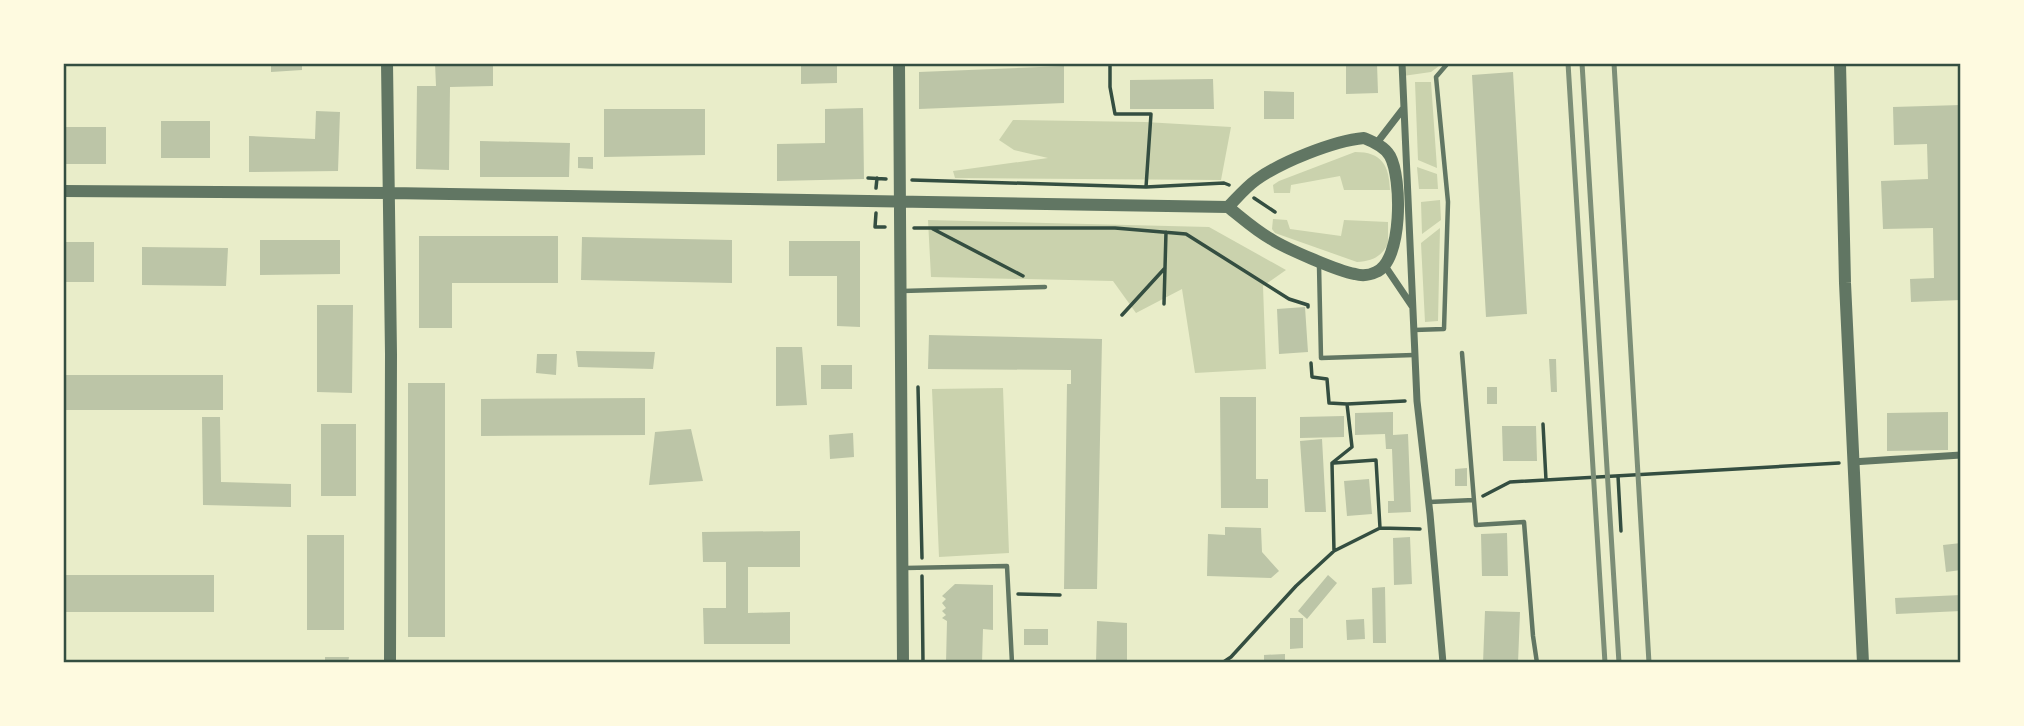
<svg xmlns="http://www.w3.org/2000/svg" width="2024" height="726" viewBox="0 0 2024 726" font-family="Bitter,serif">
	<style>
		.green { fill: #cad2ad }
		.building { fill: #bcc5a7 }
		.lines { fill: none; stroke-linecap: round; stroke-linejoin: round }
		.path { stroke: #344e41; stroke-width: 3.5 }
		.service { stroke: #617663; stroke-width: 4.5 }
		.minor { stroke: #617663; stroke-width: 7 }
		.tertiary { stroke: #617663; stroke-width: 12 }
		.rail { stroke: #7c8e77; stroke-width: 5 }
		.neatline { fill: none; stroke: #344e41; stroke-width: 2.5 }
	</style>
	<rect width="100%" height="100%" fill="#e9edc9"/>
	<!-- green -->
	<path class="green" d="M 1402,63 L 1443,63 L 1431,72 L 1403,76 Z
		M 1415,82 L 1431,82 L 1437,168 L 1418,160 Z
		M 1013,120 L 1145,122 L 1231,127 L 1221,180 L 955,178 L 953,171 L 1048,158 L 1014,150 L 999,140 Z
		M 1355,152 C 1382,152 1389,165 1390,190 L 1344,190 L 1340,176 L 1291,185 L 1290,193 L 1274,193 L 1273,185 L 1279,181 Z
		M 1417,167 L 1437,174 L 1438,189 L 1419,189 Z
		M 1440,200 L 1441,220 L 1422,234 L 1421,202 Z
		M 1273,219 L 1287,220 L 1290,229 L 1341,236 L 1344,220 L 1388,222 L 1388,244 C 1381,257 1372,261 1357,262 L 1275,233 L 1272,229 Z
		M 928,220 L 1209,227 L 1286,270 L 1263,286 L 1266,369 L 1195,373 L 1182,289 L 1136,313 L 1113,281 L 931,277 Z
		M 1440,228 L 1438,321 L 1425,322 L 1421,243 Z
		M 1003,388 L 1009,553 L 939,557 L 932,389 Z"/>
	<!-- building -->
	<path class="building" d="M 271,63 L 302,63 L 302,70 L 271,72 Z
		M 435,63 L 493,63 L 493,86 L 450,87 L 449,170 L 416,169 L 417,86 L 436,86 Z
		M 801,63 L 837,63 L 837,83 L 801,84 Z
		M 1346,63 L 1377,63 L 1378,93 L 1346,94 Z
		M 1064,66 L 1064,103 L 919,109 L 919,72 Z
		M 1513,72 L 1527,314 L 1486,317 L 1472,75 Z
		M 1213,79 L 1214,109 L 1130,109 L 1130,80 Z
		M 1264,91 L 1294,92 L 1294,119 L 1264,119 Z
		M 1961,105 L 1961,300 L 1911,302 L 1910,279 L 1934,278 L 1933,228 L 1883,229 L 1881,181 L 1928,179 L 1927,144 L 1894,145 L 1893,107 Z
		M 863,108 L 864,179 L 777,181 L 777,144 L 825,143 L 825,109 Z
		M 604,109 L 705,109 L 705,155 L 604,157 Z
		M 316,111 L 340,112 L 338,171 L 249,172 L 249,136 L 315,139 Z
		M 161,121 L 210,121 L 210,158 L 161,158 Z
		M 63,127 L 106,127 L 106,164 L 63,164 Z
		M 480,141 L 570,143 L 569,177 L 480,177 Z
		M 578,157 L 593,157 L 593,169 L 578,168 Z
		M 419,236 L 558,236 L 558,283 L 452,283 L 452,328 L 419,328 Z
		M 582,237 L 732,240 L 732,283 L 581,280 Z
		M 260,240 L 340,240 L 340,274 L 260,275 Z
		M 789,241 L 860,241 L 860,327 L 837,326 L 837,276 L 789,276 Z
		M 63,242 L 94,242 L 94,282 L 63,282 Z
		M 142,247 L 228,248 L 226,286 L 142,285 Z
		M 317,305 L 353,305 L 352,393 L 317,392 Z
		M 1305,307 L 1308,352 L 1279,354 L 1277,309 Z
		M 929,335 L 1102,339 L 1097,589 L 1064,589 L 1067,384 L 1071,384 L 1071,370 L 928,369 Z
		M 776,347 L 802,347 L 807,405 L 776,406 Z
		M 576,351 L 655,352 L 653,369 L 578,367 Z
		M 537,354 L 557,354 L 556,375 L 536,373 Z
		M 1549,359 L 1556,359 L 1557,392 L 1551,392 Z
		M 821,365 L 852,365 L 852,389 L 821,389 Z
		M 63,375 L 223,375 L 223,410 L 63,410 Z
		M 408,383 L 445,383 L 445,637 L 408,637 Z
		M 1487,387 L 1497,387 L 1497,404 L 1487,404 Z
		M 1220,397 L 1256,397 L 1256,479 L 1268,479 L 1268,508 L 1221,508 Z
		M 645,398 L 645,435 L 481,436 L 481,399 Z
		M 1393,412 L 1393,435 L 1408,434 L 1411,512 L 1388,513 L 1388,501 L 1394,501 L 1392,449 L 1386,449 L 1385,434 L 1355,435 L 1355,413 Z
		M 1948,412 L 1948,450 L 1887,451 L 1887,413 Z
		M 1344,416 L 1344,437 L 1300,438 L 1300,417 Z
		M 202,417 L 220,417 L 221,482 L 291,484 L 291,507 L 203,505 Z
		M 321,424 L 356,424 L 356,496 L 321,496 Z
		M 1502,426 L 1536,426 L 1537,461 L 1503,461 Z
		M 691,429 L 703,481 L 649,485 L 655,432 Z
		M 853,433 L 854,457 L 830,459 L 829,435 Z
		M 1322,439 L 1326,512 L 1305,512 L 1300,441 Z
		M 1467,468 L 1467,486 L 1455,486 L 1455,469 Z
		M 1369,479 L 1372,514 L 1347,516 L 1344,481 Z
		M 1225,527 L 1261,528 L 1262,552 L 1279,571 L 1271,578 L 1207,576 L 1208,534 L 1225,535 Z
		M 800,531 L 800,567 L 748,567 L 748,613 L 790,612 L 790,644 L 704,644 L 703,608 L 726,608 L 726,562 L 703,562 L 702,532 Z
		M 1507,533 L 1508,576 L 1482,576 L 1481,534 Z
		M 307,535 L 344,535 L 344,630 L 307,630 Z
		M 1410,537 L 1412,584 L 1394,585 L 1393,538 Z
		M 1961,543 L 1961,570 L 1946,572 L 1943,545 Z
		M 63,575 L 214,575 L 214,612 L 63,612 Z
		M 1328,575 L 1337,583 L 1307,619 L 1298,611 Z
		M 955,584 L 993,585 L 993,630 L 983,629 L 982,663 L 946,663 L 947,621 L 942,618 L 946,615 L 942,611 L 946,608 L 942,603 L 946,599 L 942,596 Z
		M 1385,587 L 1386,643 L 1373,643 L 1372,588 Z
		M 1961,595 L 1961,611 L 1896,614 L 1895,598 Z
		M 1485,611 L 1520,612 L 1518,663 L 1483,663 Z
		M 1290,618 L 1303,618 L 1303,648 L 1290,649 Z
		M 1364,619 L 1365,639 L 1347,640 L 1346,620 Z
		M 1097,621 L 1127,623 L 1127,663 L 1096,663 Z
		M 1024,629 L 1048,629 L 1048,645 L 1024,645 Z
		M 1285,654 L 1285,663 L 1264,663 L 1264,655 Z
		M 325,657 L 349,657 L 348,663 L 325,663 Z"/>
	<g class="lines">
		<!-- path -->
		<path class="path" d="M 1112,63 L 1110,65 L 1110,87 L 1115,114 L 1151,114 L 1146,187
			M 868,178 L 886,179
			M 912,180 L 1146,187 L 1224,183 L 1229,185
			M 876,188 L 877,178
			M 1254,198 L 1275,212
			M 876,213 L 875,227 L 885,227
			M 914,228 L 1115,228 L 1186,234 L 1289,299 L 1308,305 L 1308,307
			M 933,229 L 1023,276
			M 1164,304 L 1166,232
			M 1122,315 L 1165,268
			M 1311,363 L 1312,377 L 1327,379 L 1329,403 L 1347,404
			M 918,387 L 922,558
			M 1543,424 L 1546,480
			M 1334,463 L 1376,460 L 1380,528
			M 1618,476 L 1621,531
			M 1483,496 L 1510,482 L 1839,463
			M 1334,551 L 1332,463 L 1352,447 L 1347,404 L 1405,401
			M 922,576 L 923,663
			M 1018,594 L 1060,595
			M 1222,663 L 1231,657 L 1296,586 L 1334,551 L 1380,528 L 1420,529"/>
		<!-- service -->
		<path class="service" d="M 1319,265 L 1321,358 L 1414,355
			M 902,291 L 1045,287
			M 1414,330 L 1444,329 L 1448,202 L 1436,77 L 1448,63
			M 1462,353 L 1476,525 L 1524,522 L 1533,636 L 1537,663
			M 1429,502 L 1474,500
			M 905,568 L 1007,566 L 1012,663"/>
		<!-- minor -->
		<path class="minor" d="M 1402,63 L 1417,401 L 1430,514 L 1443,663
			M 1376,144 L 1403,109
			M 1385,266 L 1412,306
			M 1852,462 L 1961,455"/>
		<!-- tertiary -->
		<path class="tertiary" d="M 387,63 L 391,354 L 390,663
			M 899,63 L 903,663
			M 1840,63 L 1845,283 L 1863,663
			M 1364,138 C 1374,142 1385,147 1390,156 C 1402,178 1403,261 1376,272 C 1370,275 1362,276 1355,274 C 1338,271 1287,249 1271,239 C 1255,230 1242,218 1228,207 C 1237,198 1245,188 1256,180 C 1281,162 1333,141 1364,138 Z
			M 63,191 L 390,193 L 1228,207"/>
		<!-- rail -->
		<path class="rail" d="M 1568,63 L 1605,663
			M 1582,63 L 1619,663
			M 1614,63 L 1649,663"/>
	</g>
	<!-- border -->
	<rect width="2024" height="726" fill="none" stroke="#fefae0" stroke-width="130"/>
	<rect x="65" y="65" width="1894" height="596" class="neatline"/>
</svg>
